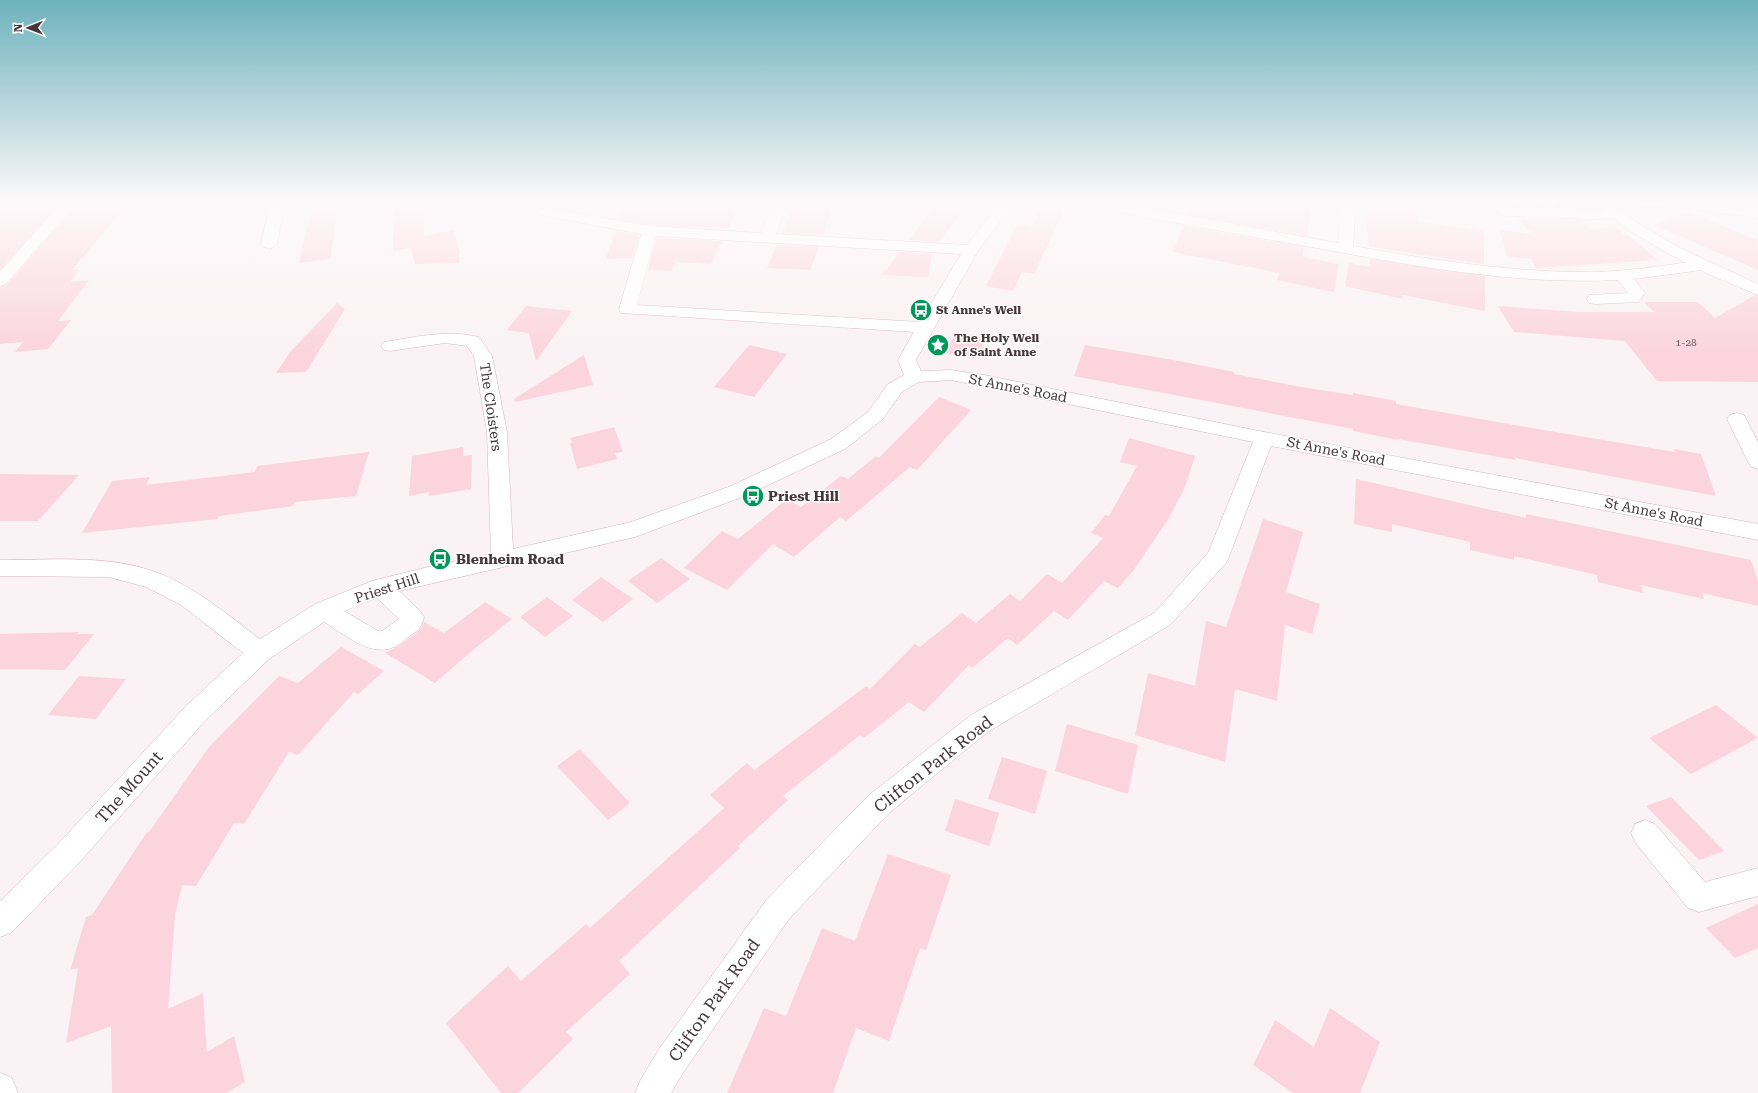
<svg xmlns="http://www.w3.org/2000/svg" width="1758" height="1093" viewBox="0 0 1758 1093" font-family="'Roboto Serif',serif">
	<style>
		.building { fill: #fbd4de }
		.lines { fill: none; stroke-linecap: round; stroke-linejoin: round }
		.minor-tunnel { stroke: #d6cccf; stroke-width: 16; stroke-dasharray: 16 8; stroke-linecap: butt }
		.minor-casing { stroke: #d9b3bd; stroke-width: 1 }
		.major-casing { stroke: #d9b3bd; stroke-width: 1 }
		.minor { fill: #fff; fill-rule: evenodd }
		.major { fill: #fff; fill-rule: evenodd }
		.labels { text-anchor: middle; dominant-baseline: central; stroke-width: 3; stroke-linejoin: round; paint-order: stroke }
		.far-number-label { font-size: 10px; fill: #735e63 }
		.far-poi-label { font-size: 12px; font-weight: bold; fill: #46363a; stroke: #fff; text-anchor: start }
		.street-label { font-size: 14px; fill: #46363a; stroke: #fff }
		.poi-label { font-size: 14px; font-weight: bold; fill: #46363a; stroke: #fff; text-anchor: start }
		.near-street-label { font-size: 17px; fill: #46363a; stroke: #fff }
	</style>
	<rect width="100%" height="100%" fill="#faf2f4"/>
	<!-- building -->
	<path class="building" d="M 130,201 L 72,270 L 79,269 L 70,282 L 89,280 L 58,321 L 71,320 L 48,349 L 15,352 L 23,342 L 0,344 L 0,287 L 7,285 L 76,205 Z
		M 323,201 L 340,201 L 330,259 L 299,263 L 313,202 Z
		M 407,201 L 424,201 L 424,236 L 454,230 L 460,253 L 458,254 L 460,263 L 415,264 L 411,248 L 393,251 L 394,203 Z
		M 623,201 L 741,201 L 728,229 L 649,225 L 618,219 Z
		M 795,201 L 835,201 L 823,235 L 782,233 Z
		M 938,201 L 976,201 L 958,216 L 939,242 L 909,240 Z
		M 1195,201 L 1275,201 L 1311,207 L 1306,236 L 1189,215 Z
		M 1368,201 L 1419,201 L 1418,221 L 1484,231 L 1484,264 L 1369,247 L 1366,221 Z
		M 1506,201 L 1563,201 L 1569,207 L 1510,207 Z
		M 56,207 L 0,269 L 0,210 Z
		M 1041,207 L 1064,210 L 1034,274 L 1022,272 L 1013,291 L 986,286 L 1017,225 L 1032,227 Z
		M 1688,211 L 1758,241 L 1758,270 L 1654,225 Z
		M 1517,218 L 1572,218 L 1582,221 L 1590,229 L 1616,228 L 1626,236 L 1628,235 L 1658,260 L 1536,268 L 1531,259 L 1507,256 L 1500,230 L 1532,234 Z
		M 1184,226 L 1304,247 L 1303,257 L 1339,264 L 1334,292 L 1277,280 L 1279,273 L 1173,252 Z
		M 615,231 L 639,235 L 632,258 L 606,259 Z
		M 656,238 L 722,241 L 711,264 L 676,262 L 671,271 L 648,270 Z
		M 777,245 L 819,247 L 810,270 L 767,268 Z
		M 900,252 L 932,254 L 928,277 L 882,275 Z
		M 1370,259 L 1485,276 L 1485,311 L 1403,295 L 1402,299 L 1345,286 L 1349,263 L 1370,267 Z
		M 1755,295 L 1758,296 L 1758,382 L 1657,381 L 1625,341 L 1514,332 L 1498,306 L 1580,312 L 1654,312 L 1644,302 L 1698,302 L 1715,318 Z
		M 337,303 L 345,309 L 306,372 L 276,373 L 291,351 Z
		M 526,306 L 572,311 L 536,361 L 529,333 L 507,330 Z
		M 956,332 L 986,338 L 975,359 L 945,353 Z
		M 749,345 L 787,354 L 754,397 L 714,387 Z
		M 1085,345 L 1179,361 L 1234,372 L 1234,374 L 1301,387 L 1353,395 L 1353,393 L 1396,401 L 1396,404 L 1514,425 L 1675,452 L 1674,449 L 1701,454 L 1716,496 L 1515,458 L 1516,460 L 1398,439 L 1398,440 L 1353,431 L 1353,429 L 1074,376 Z
		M 584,355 L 593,385 L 515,402 L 514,399 Z
		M 939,397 L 971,410 L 917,470 L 910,467 L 846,521 L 840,517 L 794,557 L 773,544 L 727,590 L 684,568 L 722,531 L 738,539 L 787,499 L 801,507 L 841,476 L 848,479 L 876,456 L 879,458 Z
		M 614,427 L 623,452 L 615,453 L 617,459 L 577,469 L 570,443 L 572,443 L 570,438 Z
		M 1129,438 L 1195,456 L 1185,487 L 1169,518 L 1133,571 L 1118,588 L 1104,581 L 1068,620 L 1054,611 L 1017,645 L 1008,638 L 972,668 L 969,665 L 924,712 L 909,702 L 864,738 L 860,735 L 783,796 L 788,800 L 738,846 L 740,848 L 619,961 L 630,974 L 566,1032 L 573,1039 L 518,1093 L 501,1093 L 446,1023 L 508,966 L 521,981 L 586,924 L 590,928 L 724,808 L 710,795 L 747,763 L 754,770 L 866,686 L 870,689 L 915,644 L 920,647 L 962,613 L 976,623 L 1010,594 L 1020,601 L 1047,574 L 1062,583 L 1103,538 L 1091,533 L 1105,515 L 1109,516 L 1137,466 L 1120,462 Z
		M 463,447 L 463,456 L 472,455 L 471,489 L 429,496 L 429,492 L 409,496 L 412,456 Z
		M 369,452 L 356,496 L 295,502 L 293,506 L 219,516 L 217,519 L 82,533 L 112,481 L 150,477 L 146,485 L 255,472 L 257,466 Z
		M 0,474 L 79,475 L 38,521 L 0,521 Z
		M 1356,479 L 1526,518 L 1526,514 L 1751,560 L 1758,581 L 1758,606 L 1702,593 L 1704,599 L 1641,585 L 1643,593 L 1598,582 L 1597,575 L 1514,556 L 1514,560 L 1470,550 L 1470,542 L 1392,524 L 1392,532 L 1354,524 Z
		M 1263,519 L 1303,532 L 1286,592 L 1320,604 L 1312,634 L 1285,625 L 1277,701 L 1235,689 L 1225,762 L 1135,735 L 1148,673 L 1195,686 L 1206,621 L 1226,627 Z
		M 661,558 L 690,579 L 657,603 L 628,581 Z
		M 601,577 L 633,599 L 603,622 L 572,600 Z
		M 547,597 L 573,616 L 545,637 L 520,617 Z
		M 485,602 L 512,619 L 473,650 L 435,683 L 385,653 L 398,646 L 414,635 L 421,628 L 424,622 L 444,633 Z
		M 79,632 L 77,634 L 94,634 L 65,670 L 0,669 L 0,634 Z
		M 341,647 L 384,671 L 358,694 L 354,692 L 298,755 L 289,752 L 244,824 L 234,823 L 196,886 L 182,885 L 175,916 L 168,1009 L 203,993 L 207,1052 L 234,1036 L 245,1082 L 226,1093 L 112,1093 L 111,1026 L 66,1043 L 78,968 L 70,970 L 86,917 L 92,915 L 147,832 L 149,832 L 209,747 L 279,676 L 298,683 Z
		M 79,676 L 126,679 L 96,719 L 48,715 Z
		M 1716,705 L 1758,738 L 1691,774 L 1649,738 Z
		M 1067,724 L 1138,745 L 1128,794 L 1055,771 Z
		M 580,749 L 630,803 L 608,820 L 557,766 Z
		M 1002,757 L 1047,771 L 1035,814 L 988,799 Z
		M 1671,797 L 1724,851 L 1699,860 L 1646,806 Z
		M 955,799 L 999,813 L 989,846 L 945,831 Z
		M 888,854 L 951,875 L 926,950 L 920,948 L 889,1041 L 856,1028 L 833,1093 L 727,1093 L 764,1008 L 786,1016 L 822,928 L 855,941 Z
		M 1758,904 L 1758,948 L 1735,958 L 1706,928 Z
		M 1330,1008 L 1380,1042 L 1360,1093 L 1293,1093 L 1253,1065 L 1275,1020 L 1314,1047 Z"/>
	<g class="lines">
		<!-- minor-tunnel -->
		<path class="minor-tunnel" d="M 1518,201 L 1521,204
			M 1542,201 L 1545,205
			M 1559,201 L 1563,205"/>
		<!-- minor casing -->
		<g class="minor-casing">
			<path id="minor" d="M 63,201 L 78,201 L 6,284 L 0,286 L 0,271 Z
				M 271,201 L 285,201 L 277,244 L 274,247 L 269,249 L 264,247 L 261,244 Z
				M 774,201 L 788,201 L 776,234 L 967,245 L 994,210 L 1007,201 L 1024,201 L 1004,216 L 978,251 L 916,360 L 921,371 L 951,370 L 984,375 L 1264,432 L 1758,524 L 1758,540 L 1271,446 L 1229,557 L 1226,563 L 1170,625 L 989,731 L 889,813 L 789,919 L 683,1073 L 671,1093 L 635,1093 L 640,1081 L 659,1049 L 767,899 L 869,795 L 971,715 L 1154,613 L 1208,553 L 1253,442 L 951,380 L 919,382 L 902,392 L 882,420 L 845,449 L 745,496 L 635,537 L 399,591 L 420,611 L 424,617 C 422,628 416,632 407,638 C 403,641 399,645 394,647 C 370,658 343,633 324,622 L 269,659 L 205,721 L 77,865 L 11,933 L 0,937 L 0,901 L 57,845 L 187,705 L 243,653 L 181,605 L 146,587 L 109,577 L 0,576 L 0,560 C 53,560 111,554 161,574 C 198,589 229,616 260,639 L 315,604 L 372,581 L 432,566 L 491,554 L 487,432 L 474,356 L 467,346 L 445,343 L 390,351 L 384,350 L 381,346 L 384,342 L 390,341 C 420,336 449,330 479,337 L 492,356 L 507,432 L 513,549 L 631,522 L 731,486 L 831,439 L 868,412 L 888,384 L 904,375 L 898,360 L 914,332 L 621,313 L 619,309 L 641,234 L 546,216 L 541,215 L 539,212 L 541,209 L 546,208 L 649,226 L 761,233 ZM 655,236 L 961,254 L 920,322 L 637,305 ZM 377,598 L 399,619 L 382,631 L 378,631 L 344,611 Z
				M 1074,201 L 1106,201 L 1338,243 L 1342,201 L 1356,201 L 1353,246 C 1427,259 1502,271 1578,272 C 1620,273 1661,266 1702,260 L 1708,262 L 1710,265 L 1708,268 L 1702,270 L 1634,279 L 1645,293 L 1639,302 L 1595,304 L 1589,303 L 1587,299 L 1589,295 L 1628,293 L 1618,280 C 1518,285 1420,267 1322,249 C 1241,235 1161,220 1081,205 L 1076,204 Z
				M 1489,201 L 1504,201 L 1509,208 L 1572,209 L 1586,212 L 1615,210 L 1620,211 L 1622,214 L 1620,217 L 1586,220 L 1572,217 L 1505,216 L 1500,215 Z
				M 1591,201 L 1696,201 L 1758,210 L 1758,218 L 1686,208 L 1598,206 L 1593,205 Z
				M 1737,413 L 1744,415 L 1758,442 L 1758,469 L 1751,467 L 1748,462 L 1727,419 L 1730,415 Z
				M 1645,820 L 1655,824 L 1705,882 L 1758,868 L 1758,896 L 1699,912 L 1688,908 L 1635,842 L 1631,833 L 1635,824 Z
				M 0,1073 L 12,1078 L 18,1093 L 0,1093 Z"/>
		</g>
		<!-- major casing -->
		<g class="major-casing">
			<path id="major" d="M 1591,201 L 1607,201 L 1641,225 L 1680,248 L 1758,284 L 1758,295 L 1710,275 L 1669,254 L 1630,231 Z"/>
		</g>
		<!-- minor -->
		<use href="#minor" class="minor"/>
		<!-- major -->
		<use href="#major" class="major"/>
	</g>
	<!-- sky -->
	<linearGradient id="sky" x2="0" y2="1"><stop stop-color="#6eb2bd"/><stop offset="0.57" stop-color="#fdf9fa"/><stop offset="1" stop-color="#fdf9fa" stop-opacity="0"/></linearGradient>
	<rect width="1758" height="354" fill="url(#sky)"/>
	<!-- icons -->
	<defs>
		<g id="bus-disc" transform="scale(1.15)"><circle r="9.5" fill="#009759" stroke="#fff"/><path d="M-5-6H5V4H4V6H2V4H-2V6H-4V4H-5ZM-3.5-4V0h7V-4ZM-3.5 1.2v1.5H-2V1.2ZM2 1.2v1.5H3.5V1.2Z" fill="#fff"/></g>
		<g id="sight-disc" transform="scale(1.15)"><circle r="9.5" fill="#009759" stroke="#fff"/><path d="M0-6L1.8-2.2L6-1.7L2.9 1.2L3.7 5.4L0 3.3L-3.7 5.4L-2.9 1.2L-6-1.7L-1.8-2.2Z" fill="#fff"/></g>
	</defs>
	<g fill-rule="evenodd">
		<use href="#bus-disc" x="921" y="310"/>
		<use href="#sight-disc" x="938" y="345"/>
		<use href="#bus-disc" x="753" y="496"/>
		<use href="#bus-disc" x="440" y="559"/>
	</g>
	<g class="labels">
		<!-- far-number labels -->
		<g class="far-number-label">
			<text x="1686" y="342">1-28</text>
		</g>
		<!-- far-poi labels -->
		<g class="far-poi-label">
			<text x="936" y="310">St Anne's Well</text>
			<text x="954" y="338">The Holy Well<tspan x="954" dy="14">of Saint Anne</tspan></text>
		</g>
		<!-- street labels -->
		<g class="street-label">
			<text transform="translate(1018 388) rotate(11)">St Anne's Road</text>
			<text transform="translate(491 407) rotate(82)">The Cloisters</text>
			<text transform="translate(1336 451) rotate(11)">St Anne's Road</text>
			<text transform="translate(1654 512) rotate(11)">St Anne's Road</text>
			<text transform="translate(387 588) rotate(-18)">Priest Hill</text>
		</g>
		<!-- poi labels -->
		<g class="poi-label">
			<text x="768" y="496">Priest Hill</text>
			<text x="456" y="559">Blenheim Road</text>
		</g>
		<!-- near-street labels -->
		<g class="near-street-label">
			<text transform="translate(933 764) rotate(-38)">Clifton Park Road</text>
			<text transform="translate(129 787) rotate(-48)">The Mount</text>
			<text transform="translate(714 1000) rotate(-55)">Clifton Park Road</text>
		</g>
	</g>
	<!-- north arrow -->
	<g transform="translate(28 28) rotate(269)" stroke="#ffffff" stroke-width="3" paint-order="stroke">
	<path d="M0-3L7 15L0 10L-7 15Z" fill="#46363a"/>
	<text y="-6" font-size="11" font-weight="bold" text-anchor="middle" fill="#46363a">N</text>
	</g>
</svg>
